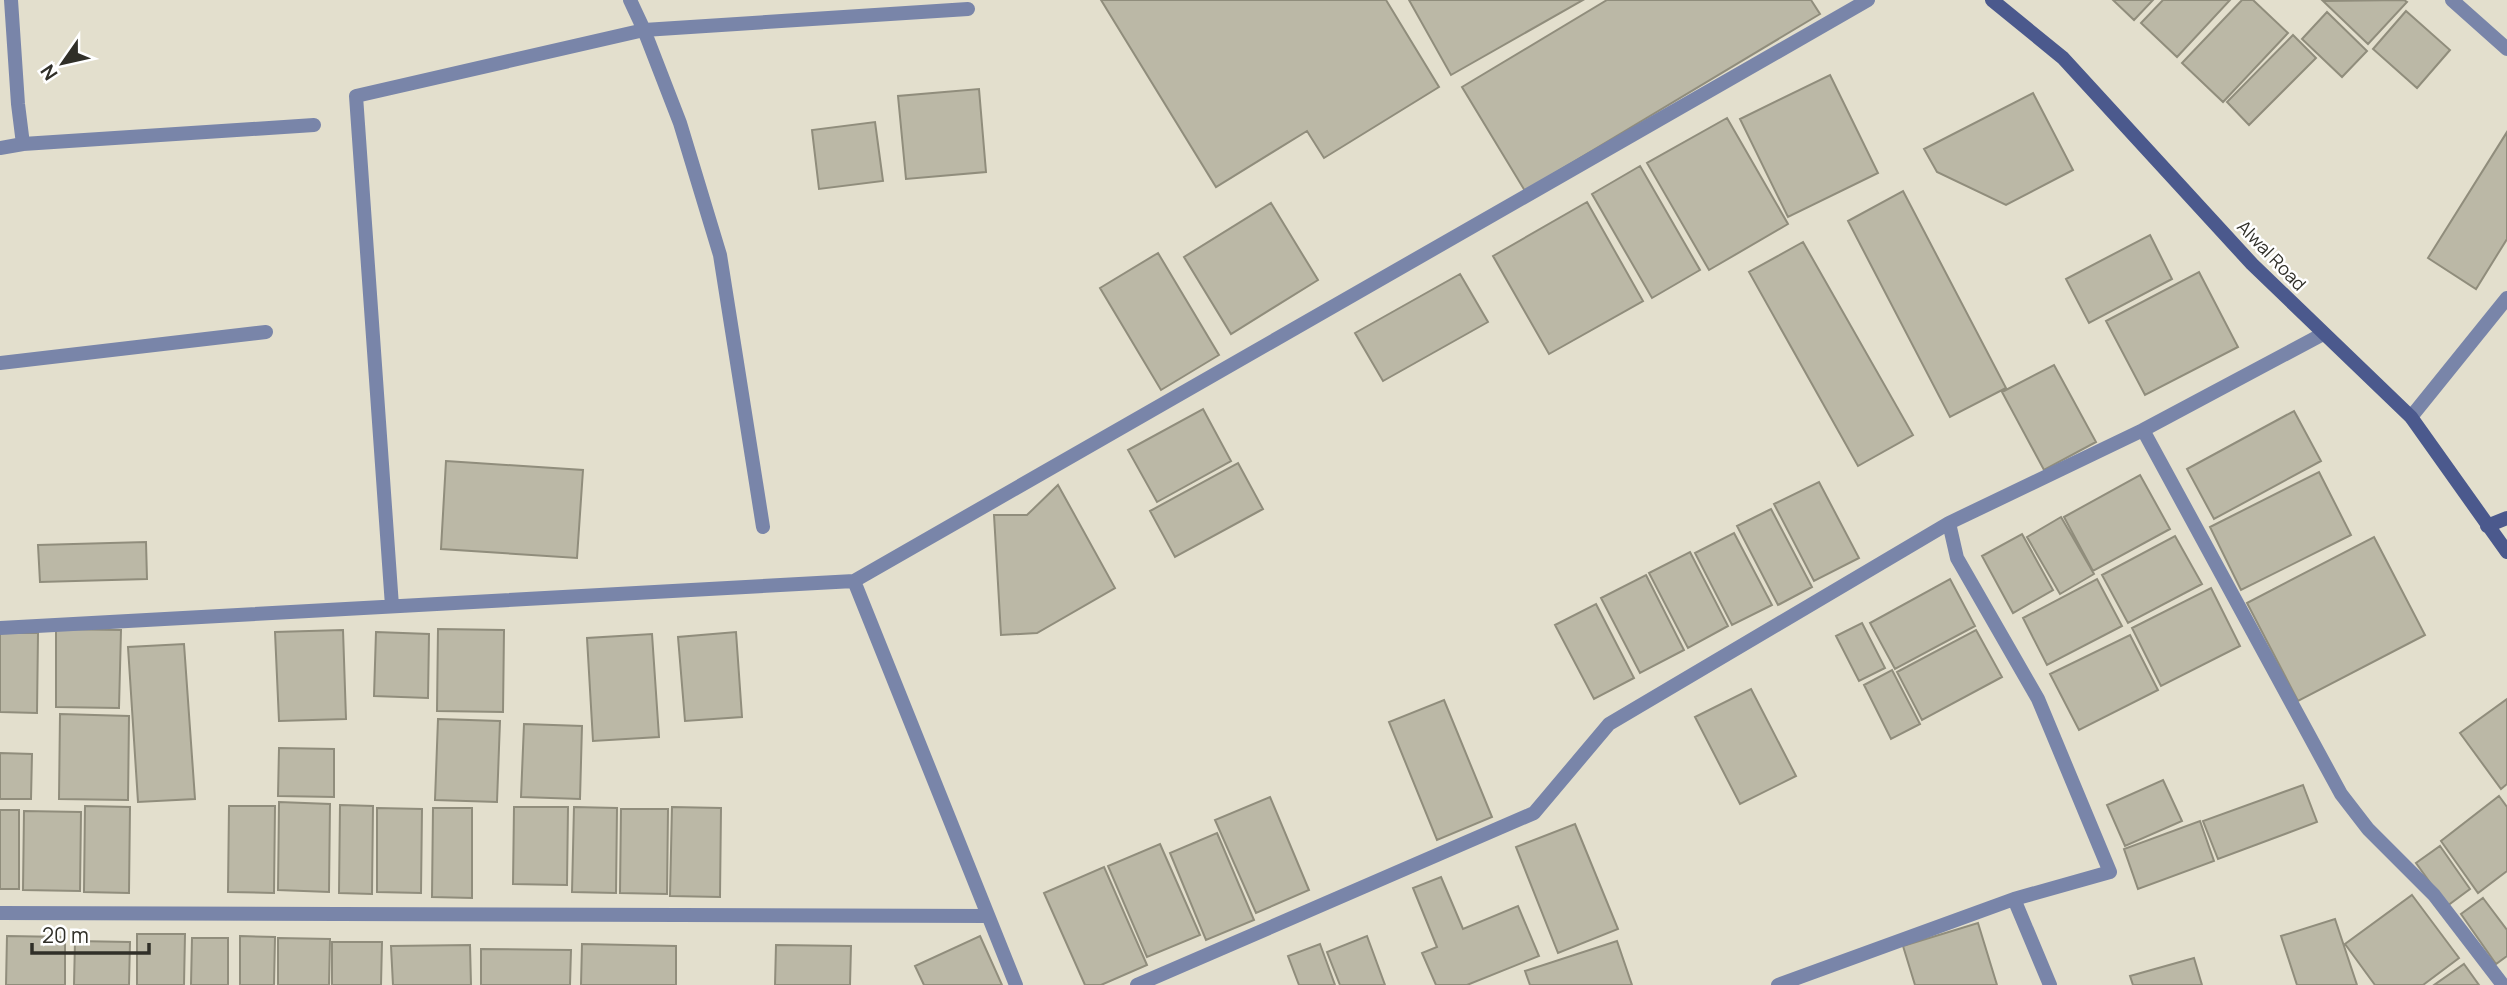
<svg xmlns="http://www.w3.org/2000/svg" width="2507" height="985" viewBox="0 0 2507 985" font-family="Manrope,sans-serif">
	<style>
		.building { fill: #bbb8a6; stroke: #908d7c; stroke-width: 2 }
		.lines { fill: none; stroke-linecap: round; stroke-linejoin: round }
		.street { stroke: #7985a9; stroke-width: 14 }
		.secondary { stroke: #4b598d; stroke-width: 14 }
		.labels { text-anchor: middle; dominant-baseline: central; stroke-width: 5; stroke-linejoin: round; paint-order: stroke }
		.street-label { font-size: 18px; fill: #302f28; stroke: #fff }
	</style>
	<rect width="100%" height="100%" fill="#e3dfcd"/>
	<!-- building -->
	<path class="building" d="M 1101,0 L 1386,0 L 1439,87 L 1324,158 L 1307,131 L 1216,187 Z
		M 1409,0 L 1583,0 L 1451,75 Z
		M 1607,0 L 1811,0 L 1820,14 L 1525,191 L 1462,87 Z
		M 2113,0 L 2153,0 L 2134,20 Z
		M 2163,0 L 2230,0 L 2177,57 L 2141,23 Z
		M 2242,0 L 2253,0 L 2288,33 L 2223,102 L 2182,63 Z
		M 2404,0 L 2407,2 L 2368,44 L 2323,1 Z
		M 2406,11 L 2450,50 L 2417,88 L 2373,49 Z
		M 2327,12 L 2367,51 L 2342,77 L 2302,39 Z
		M 2293,35 L 2316,58 L 2249,125 L 2227,102 Z
		M 1830,75 L 1878,173 L 1788,217 L 1740,119 Z
		M 979,89 L 986,172 L 906,179 L 898,96 Z
		M 2033,93 L 2073,170 L 2006,205 L 1937,172 L 1924,149 Z
		M 1727,118 L 1788,224 L 1709,270 L 1647,163 Z
		M 875,122 L 883,181 L 819,189 L 812,130 Z
		M 2507,132 L 2507,239 L 2476,289 L 2428,258 Z
		M 1640,166 L 1700,270 L 1652,298 L 1592,194 Z
		M 1903,191 L 2006,388 L 1950,417 L 1848,221 Z
		M 1587,202 L 1643,301 L 1549,354 L 1493,256 Z
		M 1271,203 L 1318,280 L 1231,334 L 1184,257 Z
		M 2150,235 L 2172,279 L 2089,323 L 2066,279 Z
		M 1803,242 L 1913,435 L 1858,466 L 1749,272 Z
		M 1158,253 L 1219,355 L 1161,390 L 1100,288 Z
		M 2199,272 L 2238,347 L 2145,395 L 2106,321 Z
		M 1460,274 L 1488,322 L 1383,381 L 1355,333 Z
		M 2054,365 L 2096,442 L 2044,470 L 2002,392 Z
		M 1203,409 L 1231,461 L 1157,502 L 1128,450 Z
		M 2294,411 L 2321,461 L 2214,519 L 2187,469 Z
		M 446,461 L 583,470 L 577,558 L 441,549 Z
		M 1238,463 L 1263,509 L 1175,557 L 1150,511 Z
		M 2319,472 L 2351,535 L 2241,590 L 2210,527 Z
		M 2140,475 L 2170,529 L 2093,571 L 2064,517 Z
		M 1819,482 L 1859,558 L 1814,581 L 1774,504 Z
		M 1058,485 L 1115,588 L 1037,633 L 1001,635 L 994,515 L 1027,515 Z
		M 1771,509 L 1812,587 L 1778,605 L 1737,526 Z
		M 2061,517 L 2094,574 L 2060,594 L 2027,537 Z
		M 1734,533 L 1772,605 L 1732,625 L 1695,553 Z
		M 2022,534 L 2053,590 L 2013,613 L 1982,556 Z
		M 2175,536 L 2202,584 L 2128,623 L 2102,575 Z
		M 2374,537 L 2425,635 L 2298,701 L 2247,603 Z
		M 146,542 L 147,579 L 40,582 L 38,545 Z
		M 1690,552 L 1728,626 L 1688,648 L 1649,573 Z
		M 1646,575 L 1684,650 L 1640,673 L 1601,598 Z
		M 1950,579 L 1975,626 L 1895,669 L 1870,623 Z
		M 2097,579 L 2122,626 L 2047,665 L 2023,618 Z
		M 2211,588 L 2240,646 L 2161,686 L 2132,628 Z
		M 1596,604 L 1634,678 L 1594,699 L 1555,625 Z
		M 1862,623 L 1885,668 L 1859,681 L 1836,636 Z
		M 56,629 L 121,630 L 119,708 L 56,707 Z
		M 438,629 L 504,630 L 503,712 L 437,711 Z
		M 343,630 L 346,719 L 279,721 L 275,632 Z
		M 1976,630 L 2002,677 L 1922,720 L 1897,672 Z
		M 376,632 L 429,634 L 428,698 L 374,696 Z
		M 736,632 L 742,717 L 685,721 L 678,637 Z
		M 0,633 L 38,633 L 37,713 L 0,712 Z
		M 652,634 L 659,737 L 593,741 L 587,638 Z
		M 2130,635 L 2158,690 L 2079,730 L 2050,674 Z
		M 184,644 L 195,799 L 138,802 L 128,647 Z
		M 1892,670 L 1920,724 L 1891,739 L 1864,685 Z
		M 1751,689 L 1796,776 L 1740,804 L 1695,717 Z
		M 2507,699 L 2507,784 L 2501,789 L 2460,733 Z
		M 1444,700 L 1492,817 L 1437,840 L 1389,722 Z
		M 60,714 L 129,716 L 128,800 L 59,799 Z
		M 438,719 L 500,721 L 497,802 L 435,800 Z
		M 524,724 L 582,726 L 580,799 L 521,797 Z
		M 279,748 L 334,749 L 334,797 L 278,796 Z
		M 0,753 L 32,754 L 31,799 L 0,799 Z
		M 2163,780 L 2182,821 L 2125,846 L 2107,805 Z
		M 2303,785 L 2317,822 L 2218,859 L 2203,821 Z
		M 2499,796 L 2507,807 L 2507,871 L 2478,893 L 2441,841 Z
		M 1270,797 L 1309,890 L 1256,913 L 1215,820 Z
		M 279,802 L 330,804 L 329,892 L 278,890 Z
		M 340,805 L 373,806 L 372,894 L 339,893 Z
		M 85,806 L 130,807 L 129,893 L 84,892 Z
		M 229,806 L 275,806 L 274,893 L 228,892 Z
		M 514,807 L 568,807 L 567,885 L 513,884 Z
		M 574,807 L 617,808 L 616,893 L 572,892 Z
		M 672,807 L 721,808 L 720,897 L 670,896 Z
		M 377,808 L 422,809 L 421,893 L 377,892 Z
		M 433,808 L 472,808 L 472,898 L 432,897 Z
		M 621,809 L 668,809 L 667,894 L 620,893 Z
		M 0,810 L 19,810 L 19,889 L 0,889 Z
		M 24,811 L 81,812 L 80,891 L 23,890 Z
		M 2200,821 L 2214,861 L 2138,889 L 2124,849 Z
		M 1575,824 L 1618,929 L 1558,953 L 1516,847 Z
		M 1217,833 L 1254,920 L 1206,940 L 1170,853 Z
		M 1160,844 L 1200,935 L 1147,957 L 1108,866 Z
		M 2440,846 L 2470,889 L 2447,906 L 2416,863 Z
		M 1104,867 L 1147,965 L 1101,985 L 1085,985 L 1044,893 Z
		M 1441,877 L 1463,929 L 1518,906 L 1539,956 L 1467,985 L 1436,985 L 1422,953 L 1437,947 L 1413,888 Z
		M 2412,895 L 2459,958 L 2423,985 L 2375,985 L 2345,944 Z
		M 2483,898 L 2507,930 L 2507,956 L 2496,964 L 2461,914 Z
		M 2335,919 L 2357,985 L 2297,985 L 2281,936 Z
		M 1978,923 L 1997,985 L 1915,985 L 1903,946 Z
		M 137,934 L 185,934 L 184,985 L 137,985 Z
		M 7,936 L 65,937 L 65,985 L 6,985 Z
		M 240,936 L 275,937 L 274,985 L 240,985 Z
		M 980,936 L 1002,985 L 924,985 L 915,966 Z
		M 1367,936 L 1385,985 L 1340,985 L 1327,952 Z
		M 192,938 L 228,938 L 228,985 L 191,985 Z
		M 278,938 L 330,939 L 329,985 L 278,985 Z
		M 75,941 L 130,942 L 129,985 L 74,985 Z
		M 1617,941 L 1632,985 L 1530,985 L 1525,971 Z
		M 332,942 L 382,942 L 381,985 L 332,985 Z
		M 582,944 L 676,946 L 676,985 L 581,985 Z
		M 1320,944 L 1335,985 L 1299,985 L 1288,956 Z
		M 470,945 L 471,985 L 393,985 L 391,946 Z
		M 776,945 L 851,946 L 850,985 L 775,985 Z
		M 481,949 L 571,950 L 570,985 L 481,985 Z
		M 2194,958 L 2202,985 L 2133,985 L 2130,976 Z
		M 2464,964 L 2479,985 L 2434,985 Z"/>
	<g class="lines">
		<!-- street -->
		<path class="street" d="M 11,0 L 18,104 L 23,144 L 314,125
			M 630,0 L 644,30 L 680,123 L 720,255 L 763,527
			M 2452,0 L 2507,49
			M 0,148 L 23,144
			M 0,363 L 266,332
			M 2411,417 L 2507,298
			M 2143,430 L 2341,794 L 2368,829 L 2434,895 L 2503,985
			M 1949,523 L 1957,558 L 2038,699 L 2110,872 L 2014,899 L 2050,985
			M 854,581 L 1016,985
			M 392,606 L 356,96 L 644,30 L 968,9
			M 0,628 L 854,581 L 1868,0
			M 0,913 L 987,916
			M 1137,985 L 1534,813 L 1609,724 L 1949,523 L 2143,430 L 2323,334
			M 1778,985 L 2014,899"/>
		<!-- secondary -->
		<path class="secondary" d="M 1992,0 L 2063,58 L 2252,264 L 2411,417 L 2507,552
			M 2487,526 L 2507,518"/>
	</g>
	<g class="labels">
		<!-- street labels -->
		<g class="street-label">
			<text transform="translate(2272 255) rotate(46)">Alwal Road</text>
		</g>
	</g>
	<!-- north arrow -->
	<g transform="translate(63 63) rotate(236)" stroke="#ffffff" stroke-width="5" paint-order="stroke">
	<path d="M0-5L12 26L0 18L-12 26Z" fill="#302f28"/>
	<text y="-10" font-size="19" font-weight="bold" text-anchor="middle" fill="#302f28">N</text>
	</g>
	<!-- scale -->
	<path d="M32 943v10h117v-10" fill="none" stroke="#302f28" stroke-width="3.5"/>
	<text x="42" y="943" font-size="21" fill="#302f28" stroke="#ffffff" stroke-width="5" paint-order="stroke">20 m</text>
</svg>
